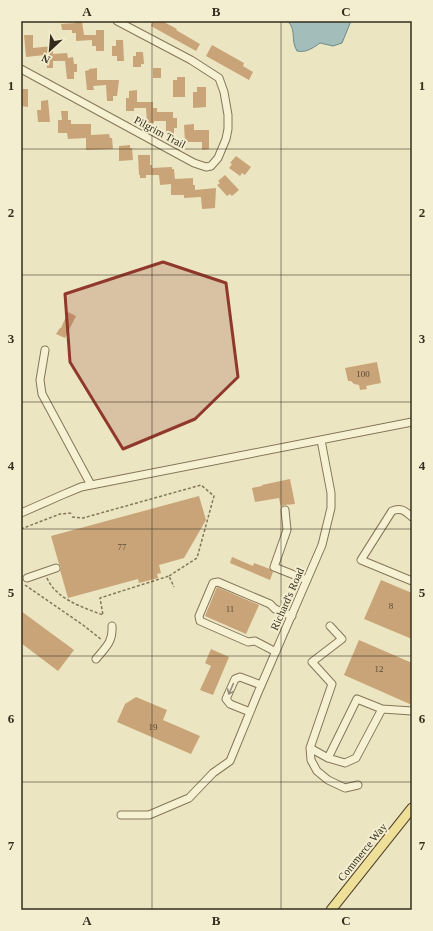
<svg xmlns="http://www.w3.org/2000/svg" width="433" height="931" viewBox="0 0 433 931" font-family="'Times New Roman',serif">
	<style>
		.water { fill: #a3beba; stroke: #6b8c88 }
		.building { fill: #c9a478 }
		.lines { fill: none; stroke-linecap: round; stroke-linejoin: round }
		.minor-casing { stroke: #847659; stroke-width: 9 }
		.major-casing { stroke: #52432e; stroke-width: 11 }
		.path { stroke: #847659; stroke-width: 1.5; stroke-dasharray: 3 2; stroke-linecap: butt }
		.minor { stroke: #f7f1d3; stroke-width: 7 }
		.major { stroke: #eedf99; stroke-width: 9 }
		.oneway { stroke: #968e78 }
		.marked { fill: #91382c; fill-opacity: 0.2; stroke: #91382c; stroke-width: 3; stroke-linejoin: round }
		.grid { fill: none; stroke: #352c1d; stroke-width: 1; stroke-opacity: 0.55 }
		.labels { text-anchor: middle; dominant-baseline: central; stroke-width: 4; stroke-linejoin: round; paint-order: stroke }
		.number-label { font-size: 9px; fill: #5a4a34 }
		.street-label { font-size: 11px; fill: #352c1d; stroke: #f4eed0 }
		.neatline { fill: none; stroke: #352c1d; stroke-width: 1.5 }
		.grid-label { font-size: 13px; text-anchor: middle; font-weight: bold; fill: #352c1d }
	</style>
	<rect width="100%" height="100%" fill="#ece5c1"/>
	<!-- water -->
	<path class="water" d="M 288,21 L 351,21 L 342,43 L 333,46 L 320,43 C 313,48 306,53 297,51 C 290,39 297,32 288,21 Z"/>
	<!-- building -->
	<path class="building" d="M 76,21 L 82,21 L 84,35 L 96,35 L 96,30 L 104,30 L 104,51 L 96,51 L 96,46 L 92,46 L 92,40 L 76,41 L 76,33 L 72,33 L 72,30 L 62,30 L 61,24 L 76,23 Z
		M 153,21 L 162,21 L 177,29 L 176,30 L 200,44 L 196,51 L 151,26 Z
		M 24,35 L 33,35 L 33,48 L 53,46 L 53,54 L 67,53 L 68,58 L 73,57 L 74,64 L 77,64 L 77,72 L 74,72 L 74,79 L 67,79 L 65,61 L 53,61 L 53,68 L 47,68 L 46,56 L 45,55 L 26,57 Z
		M 116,40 L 123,40 L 124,61 L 117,61 L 117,56 L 112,56 L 112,46 L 116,46 Z
		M 212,45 L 244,63 L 243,66 L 253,72 L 249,80 L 206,56 Z
		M 136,52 L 143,52 L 144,64 L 141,64 L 141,67 L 133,67 L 133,56 L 136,56 Z
		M 97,68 L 97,80 L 119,80 L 117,96 L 113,96 L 113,101 L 107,101 L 106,85 L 93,86 L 94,90 L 87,90 L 85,71 L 89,70 L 89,69 Z
		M 153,68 L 161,68 L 161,78 L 153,78 Z
		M 177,77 L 185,77 L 185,97 L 173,97 L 173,80 L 177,80 Z
		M 197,87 L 206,87 L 206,107 L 193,108 L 193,92 L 197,92 Z
		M 21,89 L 28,89 L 28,107 L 21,106 Z
		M 137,90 L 137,102 L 153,102 L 153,108 L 157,108 L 157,112 L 173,112 L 173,118 L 177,118 L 177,128 L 174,128 L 174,134 L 166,134 L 166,121 L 154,121 L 154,123 L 147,123 L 146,108 L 134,108 L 134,111 L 126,111 L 126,98 L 129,98 L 129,91 Z
		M 48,100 L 50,122 L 38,122 L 37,110 L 41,110 L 41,101 Z
		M 61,111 L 68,111 L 68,120 L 71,120 L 71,124 L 91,124 L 91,135 L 109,134 L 110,138 L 112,138 L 113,149 L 86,150 L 86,138 L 68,139 L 67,133 L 58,133 L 58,120 L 62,120 Z
		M 194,124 L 194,130 L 209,130 L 209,149 L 202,150 L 202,142 L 185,142 L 184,125 Z
		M 130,145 L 130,148 L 132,148 L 133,160 L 119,161 L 119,146 Z
		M 138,155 L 150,155 L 150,165 L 152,165 L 152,168 L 172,167 L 172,169 L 174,169 L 175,179 L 193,178 L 193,185 L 195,185 L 195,190 L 216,188 L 215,208 L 202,209 L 201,197 L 184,198 L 184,195 L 171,195 L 171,184 L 160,185 L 159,175 L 146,175 L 146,178 L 140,178 L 140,175 L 139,175 Z
		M 236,156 L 251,167 L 245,175 L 242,173 L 240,176 L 229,168 L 232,164 L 230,163 Z
		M 225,175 L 239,190 L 232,196 L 230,194 L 227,196 L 217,185 L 220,183 L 218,181 Z
		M 68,312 L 76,316 L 65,338 L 56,334 L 60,328 L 61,328 Z
		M 377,362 L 381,383 L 366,386 L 367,389 L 360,390 L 359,385 L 354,384 L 351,381 L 348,381 L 345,368 Z
		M 290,479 L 295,504 L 284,505 L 281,507 L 279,498 L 255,502 L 252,488 L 262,486 L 262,485 Z
		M 199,496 L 206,520 L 184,558 L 159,565 L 161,573 L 157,574 L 158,578 L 139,583 L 138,579 L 68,598 L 60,570 L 61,567 L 59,564 L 51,536 Z
		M 232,557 L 253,566 L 254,563 L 270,569 L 273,572 L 270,580 L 230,563 Z
		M 381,580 L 412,593 L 412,639 L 364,619 Z
		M 217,587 L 259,605 L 246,634 L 205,616 Z
		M 21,611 L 74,650 L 58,671 L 21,643 Z
		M 359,640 L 412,663 L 412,705 L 344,675 Z
		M 211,649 L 229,657 L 213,695 L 200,690 L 211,666 L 205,663 Z
		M 136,697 L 167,710 L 163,720 L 200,736 L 191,754 L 117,722 L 125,704 Z"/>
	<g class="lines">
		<!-- minor casing -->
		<g class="minor-casing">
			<path id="minor" d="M 21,69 L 194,163 L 206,167 L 211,166 L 218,158 L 226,139 L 228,129 L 228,115 L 224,92 L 219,78 L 191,60 L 117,21
				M 45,350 L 40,380 L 42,394 L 91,485
				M 285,510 L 287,530 L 274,567 L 307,580
				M 21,513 L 62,495 L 81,487 L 412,422
				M 412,517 C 405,511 401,507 392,511 L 361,560 L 412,581
				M 27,578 L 56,568
				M 330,626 L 342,639 L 312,662 L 332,684 L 310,748 L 328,758 L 357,699 L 382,709 L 412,711
				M 276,652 L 255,641 L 248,642 L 200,621 L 199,616 L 213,583 L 218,582 L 270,604 L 275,609 L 292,616
				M 96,659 C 106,647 113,642 112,626
				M 250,712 L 230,704 L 226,699 L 235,679 L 240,677 L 261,685
				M 310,748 L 311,760 L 317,771 L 328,780 L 345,788 L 358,785
				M 328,758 L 345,763 L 356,758 L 382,709
				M 121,815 L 149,815 L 189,798 L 213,773 L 230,761 L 257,695 L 322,545 L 331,508 L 331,493 L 321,440"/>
		</g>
		<!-- major casing -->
		<g class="major-casing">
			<path id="major" d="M 331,910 L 412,808"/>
		</g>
		<!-- path -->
		<path class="path" d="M 72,517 L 83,518 L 201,485 L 214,496 L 197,558 L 169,576
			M 21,529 L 60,514 L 73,513
			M 47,578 C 56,599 82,607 103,615 L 100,598 L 169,576 L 174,587
			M 25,585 L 83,625 L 102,640"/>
		<!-- minor -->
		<use href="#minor" class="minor"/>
		<!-- major -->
		<use href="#major" class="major"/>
	</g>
	<!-- one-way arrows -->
	<defs><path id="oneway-shaft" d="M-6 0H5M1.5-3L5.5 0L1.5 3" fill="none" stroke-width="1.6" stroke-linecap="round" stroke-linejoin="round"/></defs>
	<use class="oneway" href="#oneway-shaft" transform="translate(231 689) rotate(114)"/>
	<!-- marked area -->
	<path class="marked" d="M 163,262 L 226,283 L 238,377 L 195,419 L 123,449 L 70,362 L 65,294 Z"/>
	<!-- grid -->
	<path class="grid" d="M 152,21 L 152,910M 281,21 L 281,910M 21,149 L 412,149M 21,275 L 412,275M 21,402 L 412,402M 21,529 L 412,529M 21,656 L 412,656M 21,782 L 412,782"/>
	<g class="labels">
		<!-- number labels -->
		<g class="number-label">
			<text x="363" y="374">100</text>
			<text x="122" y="547">77</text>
			<text x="391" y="606">8</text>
			<text x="230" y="609">11</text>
			<text x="379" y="669">12</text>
			<text x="153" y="727">19</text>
		</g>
		<!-- street labels -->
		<g class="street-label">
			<text transform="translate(160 132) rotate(28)">Pilgrim Trail</text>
			<text transform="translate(287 599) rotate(-66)">Richard's Road</text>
			<text transform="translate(362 852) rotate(-51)">Commerce Way</text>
		</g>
	</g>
	<!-- border -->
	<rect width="433" height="931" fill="none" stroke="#f4eed0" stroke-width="44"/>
	<!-- north arrow -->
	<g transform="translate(50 50) rotate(206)" stroke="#f4eed0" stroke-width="3" paint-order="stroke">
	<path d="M0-3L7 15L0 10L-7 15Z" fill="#352c1d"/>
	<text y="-6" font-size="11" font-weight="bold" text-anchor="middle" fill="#352c1d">N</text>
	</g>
	<rect x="22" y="22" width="389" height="887" class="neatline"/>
	<g class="grid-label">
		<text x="87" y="16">A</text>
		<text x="216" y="16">B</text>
		<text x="346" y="16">C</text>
		<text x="11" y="90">1</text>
		<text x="422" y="90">1</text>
		<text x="11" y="217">2</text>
		<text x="422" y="217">2</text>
		<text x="11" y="343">3</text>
		<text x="422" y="343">3</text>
		<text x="11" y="470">4</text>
		<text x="422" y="470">4</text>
		<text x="11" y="597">5</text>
		<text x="422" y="597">5</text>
		<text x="11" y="723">6</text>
		<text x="422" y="723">6</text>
		<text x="11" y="850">7</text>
		<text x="422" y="850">7</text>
		<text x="87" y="925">A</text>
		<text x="216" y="925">B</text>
		<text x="346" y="925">C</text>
	</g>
</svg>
